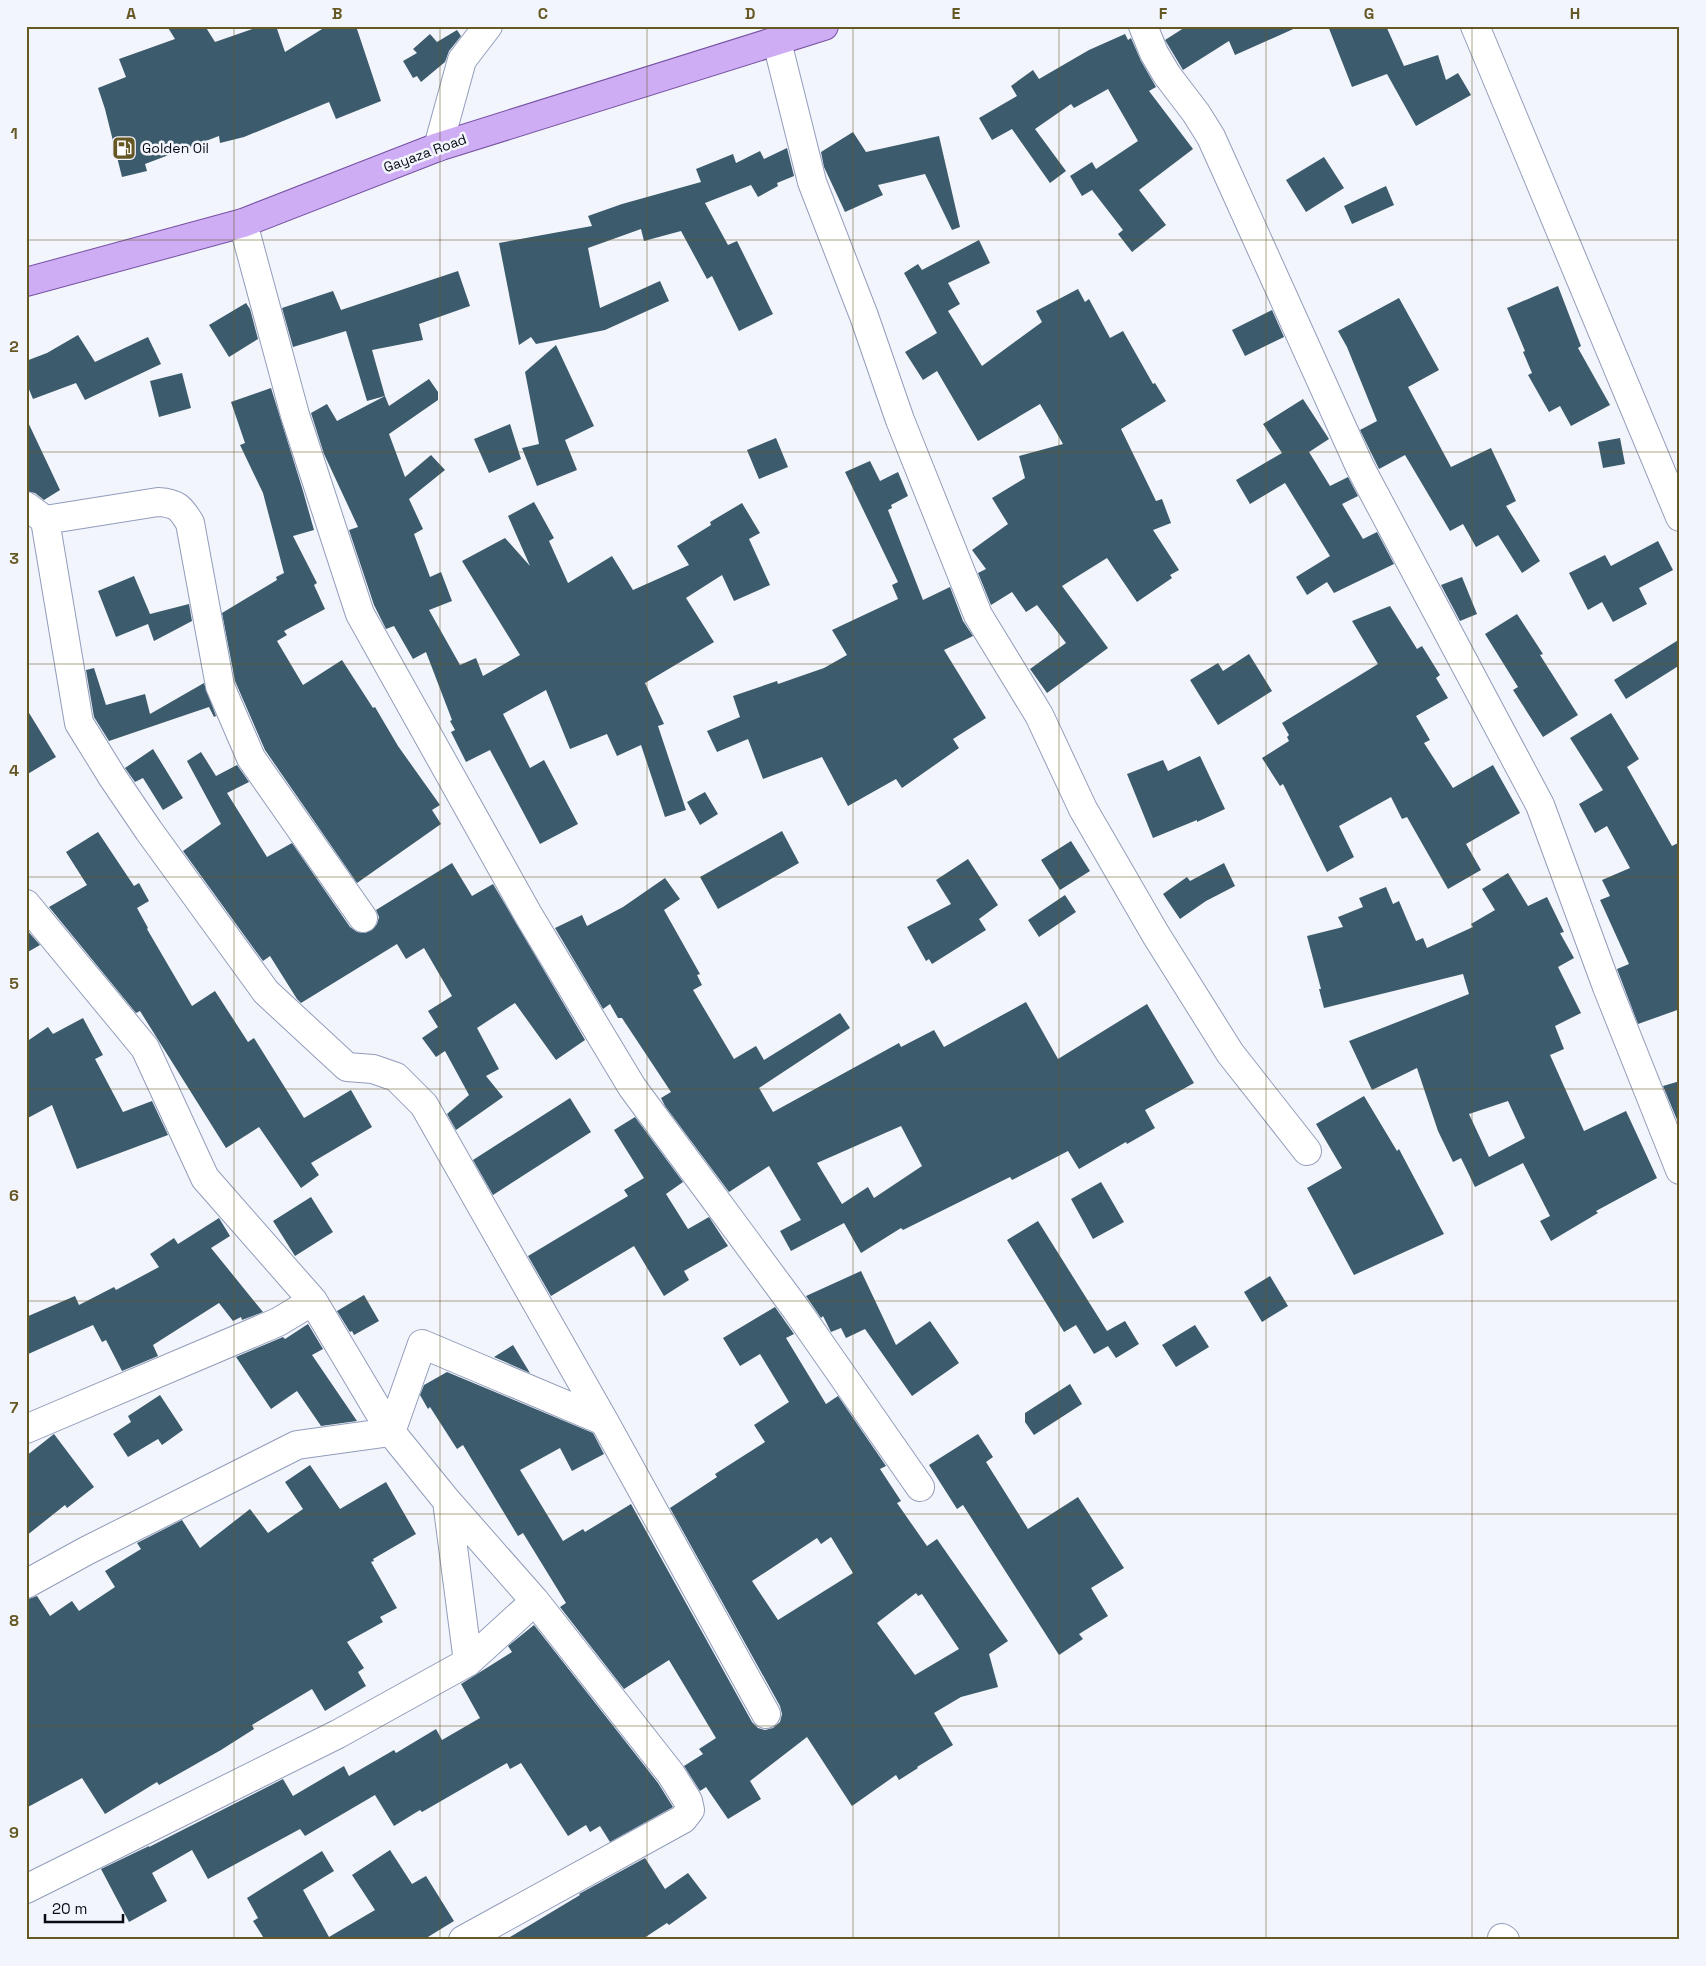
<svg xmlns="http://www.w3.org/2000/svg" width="1706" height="1966" viewBox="0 0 1706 1966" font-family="'Space Grotesk',sans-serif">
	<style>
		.building { fill: #3c5b6c; fill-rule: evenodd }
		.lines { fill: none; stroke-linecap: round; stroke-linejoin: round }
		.minor-casing { stroke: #929dbb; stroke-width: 30 }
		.major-casing { stroke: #7552a2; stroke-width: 30 }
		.minor { stroke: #fff; stroke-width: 28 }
		.major { stroke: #cfadf4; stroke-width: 28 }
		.grid { fill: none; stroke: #665825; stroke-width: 1; stroke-opacity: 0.55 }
		.labels { text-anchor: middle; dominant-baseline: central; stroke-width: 5; stroke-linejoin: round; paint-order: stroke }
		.poi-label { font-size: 14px; fill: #080c16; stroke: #f3f5fc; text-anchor: start }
		.street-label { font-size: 14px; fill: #080c16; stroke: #f3f5fc }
		.neatline { fill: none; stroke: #665825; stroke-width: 2 }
		.grid-label { font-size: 16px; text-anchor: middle; font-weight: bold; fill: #665825 }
	</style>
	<rect width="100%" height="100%" fill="#f3f5fc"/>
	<!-- building -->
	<path class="building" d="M 167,26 L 205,26 L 215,42 L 261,26 L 276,26 L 285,52 L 327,26 L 356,26 L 381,101 L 336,119 L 329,102 L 244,137 L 220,143 L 219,136 L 145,164 L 147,171 L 122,177 L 105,109 L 98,88 L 126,77 L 119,59 L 175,39 Z
		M 1187,26 L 1300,26 L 1235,55 L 1229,41 L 1183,70 L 1165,40 Z
		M 1328,26 L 1386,26 L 1404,66 L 1438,55 L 1446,80 L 1458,73 L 1471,95 L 1416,126 L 1387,74 L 1352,87 Z
		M 457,30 L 461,36 L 449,51 L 445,62 L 421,82 L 417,76 L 413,78 L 403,61 L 417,53 L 413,49 L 430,34 L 437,42 Z
		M 1125,34 L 1128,40 L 1131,38 L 1141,61 L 1156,87 L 1149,91 L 1193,149 L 1139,190 L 1166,225 L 1132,252 L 1118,234 L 1123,230 L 1092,190 L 1082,196 L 1070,176 L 1092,162 L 1096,169 L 1138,141 L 1108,89 L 1074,108 L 1071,104 L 1035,129 L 1066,171 L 1050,183 L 1012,129 L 992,140 L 979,118 L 1017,96 L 1011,86 L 1033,70 L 1039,79 L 1089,50 Z
		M 853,132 L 866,152 L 939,136 L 960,227 L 952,230 L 925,174 L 878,185 L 883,195 L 845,212 L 824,167 L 821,152 Z
		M 787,148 L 794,176 L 777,183 L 778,186 L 758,197 L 751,185 L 705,203 L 728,245 L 737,241 L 773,314 L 739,331 L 712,276 L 707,279 L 681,231 L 644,241 L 641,229 L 588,248 L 600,308 L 660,281 L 669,301 L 605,330 L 536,344 L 531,337 L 519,345 L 499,243 L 592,226 L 588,216 L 622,204 L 701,182 L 696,169 L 733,154 L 736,163 L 760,151 L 764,159 Z
		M 1324,157 L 1344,188 L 1306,212 L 1286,180 Z
		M 1386,186 L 1394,205 L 1352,224 L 1344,206 Z
		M 979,240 L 990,263 L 948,283 L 960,304 L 948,311 L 982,366 L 1042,322 L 1036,311 L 1078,289 L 1085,302 L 1089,299 L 1110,338 L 1123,331 L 1153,384 L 1155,383 L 1166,401 L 1121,429 L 1156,501 L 1162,499 L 1171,523 L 1153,530 L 1179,570 L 1170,575 L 1172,578 L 1137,602 L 1107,558 L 1062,586 L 1108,648 L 1047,693 L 1030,669 L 1066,643 L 1037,605 L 1026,612 L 1012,592 L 991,605 L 978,573 L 986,569 L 972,550 L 1008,524 L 992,498 L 1025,478 L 1019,456 L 1063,444 L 1040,404 L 978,441 L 937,371 L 923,380 L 905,352 L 937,333 L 904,273 L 918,264 L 922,270 Z
		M 458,271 L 470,306 L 419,324 L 423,340 L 372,350 L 385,396 L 367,401 L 346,331 L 293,347 L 282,308 L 333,291 L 341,310 Z
		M 1558,286 L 1581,346 L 1578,348 L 1610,405 L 1571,426 L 1560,406 L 1549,412 L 1528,375 L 1532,373 L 1523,352 L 1525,351 L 1507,308 Z
		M 1399,298 L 1439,370 L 1408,387 L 1451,467 L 1491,448 L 1516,501 L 1506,506 L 1540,561 L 1522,573 L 1498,535 L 1476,547 L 1463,524 L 1450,531 L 1405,455 L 1379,469 L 1360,430 L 1377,421 L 1347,347 L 1338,331 Z
		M 246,303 L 250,309 L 258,339 L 229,357 L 209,325 Z
		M 1272,310 L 1284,337 L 1245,356 L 1232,330 Z
		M 78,335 L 95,362 L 148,337 L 161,364 L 85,400 L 76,383 L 33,399 L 26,382 L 26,361 L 47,353 Z
		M 556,345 L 594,426 L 565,440 L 577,470 L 537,486 L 522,448 L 539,444 L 525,372 Z
		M 182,373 L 191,408 L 159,417 L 150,381 Z
		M 429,379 L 438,392 L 438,400 L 389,434 L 405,477 L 431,455 L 445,470 L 409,499 L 423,529 L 414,534 L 430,577 L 441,572 L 452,601 L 429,610 L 460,665 L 476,658 L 483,676 L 520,655 L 462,561 L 505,538 L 530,566 L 508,516 L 534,502 L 554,538 L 549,541 L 568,583 L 612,556 L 633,590 L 689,565 L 677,546 L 711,525 L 710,522 L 742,503 L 760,533 L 749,539 L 770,585 L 734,601 L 722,575 L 686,598 L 714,642 L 645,683 L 664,724 L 658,726 L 686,810 L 665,817 L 641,745 L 617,756 L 607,734 L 570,749 L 546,690 L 503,714 L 530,768 L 544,760 L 578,824 L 540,844 L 490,750 L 466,762 L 451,732 L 455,730 L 450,721 L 452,720 L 426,652 L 413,659 L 394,626 L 386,629 L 374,605 L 349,530 L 358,527 L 324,454 L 311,413 L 327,404 L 337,421 L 385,396 L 389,406 Z
		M 271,388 L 303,491 L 314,530 L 293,536 L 317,583 L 314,585 L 325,609 L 284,631 L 287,635 L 277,641 L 303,685 L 342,660 L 373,708 L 375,707 L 398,746 L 440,805 L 432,810 L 441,824 L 357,883 L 265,750 L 235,681 L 222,613 L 277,580 L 276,577 L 284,573 L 263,493 L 240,445 L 245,443 L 231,402 Z
		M 1303,399 L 1329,439 L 1309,452 L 1330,486 L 1348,477 L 1358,496 L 1342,504 L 1363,539 L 1377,532 L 1394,564 L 1334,593 L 1327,582 L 1307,595 L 1296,577 L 1330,556 L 1285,483 L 1250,504 L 1236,480 L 1282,453 L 1263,424 Z
		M 26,418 L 60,490 L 44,500 L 35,493 L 26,491 Z
		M 510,424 L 521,459 L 489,473 L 474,439 Z
		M 776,438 L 788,467 L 759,479 L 747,450 Z
		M 1620,438 L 1625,464 L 1603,468 L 1598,442 Z
		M 870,461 L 880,481 L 898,472 L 908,496 L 891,505 L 892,508 L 888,510 L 923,600 L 950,587 L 963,621 L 973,636 L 944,650 L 986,718 L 953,739 L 959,748 L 902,788 L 896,779 L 848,806 L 822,757 L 763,779 L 748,739 L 717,752 L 707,731 L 740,717 L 733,696 L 777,681 L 778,684 L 824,668 L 847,655 L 832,630 L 898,599 L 892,585 L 898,582 L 845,472 Z
		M 1658,541 L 1673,570 L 1639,588 L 1647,604 L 1613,622 L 1602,602 L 1588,610 L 1569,573 L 1605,555 L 1611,566 Z
		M 134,576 L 150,614 L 189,604 L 192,621 L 154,641 L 148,624 L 116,637 L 98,591 Z
		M 1462,577 L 1477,614 L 1460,621 L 1441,585 Z
		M 1390,606 L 1417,649 L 1422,646 L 1440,675 L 1436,678 L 1448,698 L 1416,716 L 1430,740 L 1424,743 L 1453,788 L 1493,765 L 1520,813 L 1466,844 L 1481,870 L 1448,889 L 1407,817 L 1402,819 L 1391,797 L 1339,826 L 1354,857 L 1327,872 L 1283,784 L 1280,786 L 1262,758 L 1289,741 L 1287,737 L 1289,735 L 1282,723 L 1378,664 L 1352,621 Z
		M 1517,614 L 1543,654 L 1540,655 L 1578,715 L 1543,737 L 1513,690 L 1518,687 L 1485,634 Z
		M 1680,639 L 1680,665 L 1626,699 L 1614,680 Z
		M 1249,654 L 1272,691 L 1218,725 L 1190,680 L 1218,663 L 1223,671 Z
		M 94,668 L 106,705 L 145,694 L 150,714 L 204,683 L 216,716 L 214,717 L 209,707 L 109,741 L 94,717 L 86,670 Z
		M 26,708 L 56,757 L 26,775 Z
		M 1611,713 L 1639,759 L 1627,767 L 1672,846 L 1680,842 L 1680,1009 L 1638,1024 L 1617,969 L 1629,964 L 1600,900 L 1610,896 L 1602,880 L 1630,868 L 1607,826 L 1595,833 L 1579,804 L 1603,790 L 1570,738 Z
		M 153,749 L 183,798 L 163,810 L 143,778 L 135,782 L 125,768 Z
		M 201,752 L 216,776 L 237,765 L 249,782 L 227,793 L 267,857 L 292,843 L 350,927 L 357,932 L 365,933 L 372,930 L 377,924 L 379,917 L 376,910 L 452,863 L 472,896 L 493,884 L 585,1040 L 556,1060 L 515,1003 L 477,1028 L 499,1069 L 486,1076 L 503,1097 L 456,1130 L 447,1114 L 469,1095 L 445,1051 L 436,1057 L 422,1038 L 438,1027 L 428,1011 L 452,996 L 424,948 L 406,959 L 397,944 L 301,1003 L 297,999 L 270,956 L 263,961 L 183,851 L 221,824 L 187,761 Z
		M 1200,756 L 1225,809 L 1197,822 L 1197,820 L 1153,838 L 1127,774 L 1163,760 L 1168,771 Z
		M 705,792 L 718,814 L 700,825 L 687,802 Z
		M 782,831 L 799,863 L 718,909 L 700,877 Z
		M 98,832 L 134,886 L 139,883 L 149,901 L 137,908 L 148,928 L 147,929 L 192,1006 L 215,991 L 248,1042 L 254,1038 L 304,1118 L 351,1090 L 372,1127 L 311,1163 L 319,1175 L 301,1188 L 259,1127 L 226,1148 L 140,1011 L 136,1013 L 49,907 L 87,885 L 66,852 Z
		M 1071,841 L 1090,871 L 1060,890 L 1041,860 Z
		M 968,859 L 998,905 L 979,919 L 986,930 L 932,964 L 929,959 L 926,961 L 907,927 L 951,904 L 936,880 Z
		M 1224,863 L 1235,886 L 1206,901 L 1180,919 L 1163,894 L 1187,877 L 1190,881 Z
		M 1508,873 L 1528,906 L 1547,897 L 1564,932 L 1560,933 L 1574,958 L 1558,967 L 1581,1013 L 1555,1026 L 1564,1049 L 1550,1055 L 1584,1131 L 1626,1111 L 1657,1178 L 1596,1211 L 1598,1213 L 1551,1241 L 1540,1221 L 1550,1216 L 1523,1163 L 1475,1187 L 1461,1158 L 1453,1162 L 1438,1131 L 1417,1068 L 1372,1090 L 1349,1041 L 1469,994 L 1463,974 L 1324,1008 L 1319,989 L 1321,989 L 1307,936 L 1343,927 L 1338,917 L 1363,907 L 1359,898 L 1386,887 L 1393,904 L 1399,901 L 1416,941 L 1423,938 L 1427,948 L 1473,927 L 1471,924 L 1495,910 L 1482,889 ZM 1508,1101 L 1525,1138 L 1489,1157 L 1469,1114 Z
		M 665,878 L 680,899 L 664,910 L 700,974 L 697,975 L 702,985 L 693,990 L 734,1059 L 756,1046 L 764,1060 L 840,1013 L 850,1028 L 759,1088 L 773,1112 L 899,1043 L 901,1047 L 934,1030 L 944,1047 L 1026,1002 L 1058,1059 L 1147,1004 L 1194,1083 L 1145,1110 L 1155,1128 L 1127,1144 L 1126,1142 L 1079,1169 L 1068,1151 L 1012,1180 L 1010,1177 L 903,1230 L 901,1228 L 861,1253 L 844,1223 L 791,1251 L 780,1231 L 801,1220 L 769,1166 L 729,1192 L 665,1106 L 661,1098 L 671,1092 L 622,1018 L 618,1018 L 610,1004 L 603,1009 L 555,928 L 582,915 L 587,926 L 623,907 ZM 901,1126 L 922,1166 L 874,1198 L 868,1187 L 842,1204 L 817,1163 Z
		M 1065,895 L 1076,912 L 1039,937 L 1028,920 Z
		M 26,929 L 40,945 L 26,953 Z
		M 83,1018 L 103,1055 L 95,1059 L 123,1112 L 152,1101 L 168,1135 L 77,1169 L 52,1105 L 26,1119 L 26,1042 L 48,1027 L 53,1034 Z
		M 1680,1081 L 1680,1127 L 1663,1086 Z
		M 1364,1096 L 1397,1151 L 1399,1149 L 1444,1234 L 1354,1275 L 1307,1188 L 1342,1168 L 1316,1124 Z
		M 570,1098 L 591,1132 L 493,1195 L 473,1160 Z
		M 635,1117 L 683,1182 L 666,1194 L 688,1229 L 709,1217 L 728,1246 L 684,1271 L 689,1280 L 664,1296 L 634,1246 L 551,1296 L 528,1256 L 628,1196 L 624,1190 L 644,1178 L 614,1130 Z
		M 1101,1182 L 1124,1222 L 1093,1239 L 1071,1199 Z
		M 311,1197 L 333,1232 L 295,1256 L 273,1221 Z
		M 219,1218 L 230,1236 L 211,1248 L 263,1312 L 242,1320 L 241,1317 L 233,1321 L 219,1303 L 153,1345 L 158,1356 L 122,1371 L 106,1340 L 102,1342 L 93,1325 L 26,1355 L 26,1317 L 75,1296 L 79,1305 L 114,1287 L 116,1290 L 159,1267 L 150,1254 L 174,1238 L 178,1244 Z
		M 1038,1221 L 1107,1331 L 1125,1321 L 1139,1344 L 1116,1358 L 1108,1346 L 1094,1354 L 1076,1325 L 1064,1332 L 1007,1240 Z
		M 861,1271 L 896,1345 L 930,1321 L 959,1363 L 912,1396 L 865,1329 L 846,1338 L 841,1328 L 831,1332 L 823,1316 L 821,1318 L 806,1296 Z
		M 1270,1276 L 1288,1306 L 1262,1322 L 1244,1292 Z
		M 364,1295 L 379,1321 L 354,1335 L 352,1331 L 350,1332 L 337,1311 Z
		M 775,1307 L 794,1334 L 786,1338 L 826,1404 L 838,1396 L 886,1466 L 880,1469 L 901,1501 L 897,1503 L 927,1546 L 937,1539 L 1008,1641 L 989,1654 L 998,1687 L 961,1697 L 934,1713 L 953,1745 L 917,1767 L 918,1768 L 899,1780 L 896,1775 L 852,1806 L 807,1737 L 750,1781 L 761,1799 L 728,1819 L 706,1787 L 700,1791 L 684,1766 L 703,1754 L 699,1749 L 716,1738 L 669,1660 L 624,1689 L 560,1607 L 566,1603 L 523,1533 L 518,1536 L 463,1445 L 457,1449 L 430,1407 L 428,1409 L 420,1395 L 424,1385 L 447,1372 L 593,1433 L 604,1454 L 572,1471 L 560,1448 L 520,1470 L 563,1541 L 583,1529 L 585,1532 L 631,1504 L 752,1722 L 758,1728 L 765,1730 L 773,1728 L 780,1722 L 782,1714 L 780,1706 L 670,1508 L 717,1477 L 715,1474 L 765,1442 L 754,1425 L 789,1402 L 760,1354 L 740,1366 L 723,1338 ZM 831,1537 L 853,1573 L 778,1620 L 752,1581 L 817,1538 L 821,1544 ZM 916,1593 L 918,1596 L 922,1594 L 959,1649 L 915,1675 L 877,1623 Z
		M 308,1324 L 323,1349 L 312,1355 L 357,1421 L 321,1426 L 297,1391 L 271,1409 L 236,1357 L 283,1337 L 285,1339 Z
		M 1195,1325 L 1209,1347 L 1176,1367 L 1162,1345 Z
		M 513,1345 L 530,1373 L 494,1357 Z
		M 1070,1384 L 1082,1404 L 1034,1435 L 1025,1422 L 1025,1413 Z
		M 160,1395 L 183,1430 L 162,1445 L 158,1439 L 128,1457 L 113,1434 L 131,1422 L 128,1416 Z
		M 54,1434 L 94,1487 L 67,1508 L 65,1505 L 26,1536 L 26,1456 Z
		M 978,1434 L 993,1457 L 986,1462 L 1028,1529 L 1078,1497 L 1124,1568 L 1091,1588 L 1108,1616 L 1079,1634 L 1083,1639 L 1059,1655 L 963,1505 L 957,1509 L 929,1465 Z
		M 310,1465 L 340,1509 L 386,1482 L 416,1534 L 373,1559 L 374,1561 L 371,1562 L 397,1608 L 380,1617 L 383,1622 L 347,1642 L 364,1668 L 358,1672 L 366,1686 L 325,1711 L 312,1689 L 252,1725 L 254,1729 L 221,1750 L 159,1785 L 157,1782 L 105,1814 L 82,1778 L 26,1808 L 26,1600 L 37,1596 L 50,1616 L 72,1601 L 79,1611 L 115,1587 L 105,1571 L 141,1549 L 137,1543 L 182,1520 L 200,1548 L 250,1509 L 268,1533 L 303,1509 L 285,1482 Z
		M 534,1625 L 658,1783 L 673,1807 L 610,1842 L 600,1826 L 590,1832 L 586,1825 L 568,1836 L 521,1763 L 510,1769 L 507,1763 L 422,1812 L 420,1810 L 394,1826 L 375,1795 L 305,1836 L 300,1829 L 208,1879 L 192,1850 L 152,1873 L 167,1901 L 129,1922 L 101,1869 L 149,1846 L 149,1847 L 283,1779 L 293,1796 L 344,1766 L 349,1776 L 394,1750 L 396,1753 L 436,1729 L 442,1740 L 480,1718 L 461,1684 L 512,1652 L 508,1646 Z
		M 390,1850 L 412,1884 L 426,1876 L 454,1921 L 423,1940 L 265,1940 L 253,1921 L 258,1918 L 247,1898 L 322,1851 L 334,1871 L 303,1890 L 329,1937 L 375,1910 L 352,1875 Z
		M 645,1858 L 665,1889 L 688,1873 L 707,1898 L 669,1925 L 667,1923 L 641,1940 L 505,1940 L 580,1895 L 579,1894 Z"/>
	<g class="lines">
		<!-- minor casing -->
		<g class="minor-casing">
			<path id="minor" d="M 1143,26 L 1154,53 L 1167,75 L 1196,113 L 1211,137 L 1360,467 L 1540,805 L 1607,987 L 1680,1170
				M 1475,26 L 1680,517
				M 777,42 L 812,182 L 864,316 L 900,420 L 978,615 L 1039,715 L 1083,809 L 1156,935 L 1230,1053 L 1307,1151
				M 438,147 L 462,60 L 488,26
				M 243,223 L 295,415 L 360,614 L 529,916 L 632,1087 L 796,1309 L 920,1487
				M 26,506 L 45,520 L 79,723 L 113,778 L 149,831 L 266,992 L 347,1067 L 373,1069 L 396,1077 L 424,1105 L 604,1421 L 766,1714
				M 45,520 L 158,502 C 177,503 181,508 190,523 L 220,686 L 251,758 L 363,918
				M 26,904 L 145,1048 L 205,1178 L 313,1301 L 391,1432 L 447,1501 L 535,1601 L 671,1774 L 688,1801 L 690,1810 L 683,1819 L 463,1940
				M 26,1429 L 278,1322 L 313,1301
				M 447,1501 L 468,1662
				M 26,1584 L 86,1551 L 297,1445 L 391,1432 L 422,1344 L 604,1421
				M 26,1889 L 338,1734 L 468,1662 L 535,1601
				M 1502,1938 L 1505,1940"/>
		</g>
		<!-- major casing -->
		<g class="major-casing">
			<path id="major" d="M 26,282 L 243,223 L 438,147 L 824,26"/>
		</g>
		<!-- minor -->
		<use href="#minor" class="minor"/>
		<!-- major -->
		<use href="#major" class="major"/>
	</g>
	<!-- grid -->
	<path class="grid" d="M 234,26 L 234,1940M 440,26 L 440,1940M 647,26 L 647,1940M 853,26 L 853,1940M 1059,26 L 1059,1940M 1266,26 L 1266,1940M 1472,26 L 1472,1940M 26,240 L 1680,240M 26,452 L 1680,452M 26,664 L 1680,664M 26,877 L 1680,877M 26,1089 L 1680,1089M 26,1301 L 1680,1301M 26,1514 L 1680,1514M 26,1726 L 1680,1726"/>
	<!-- icons -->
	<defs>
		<g id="fuel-square" transform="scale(1.25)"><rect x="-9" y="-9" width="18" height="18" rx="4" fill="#665825" stroke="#f3f5fc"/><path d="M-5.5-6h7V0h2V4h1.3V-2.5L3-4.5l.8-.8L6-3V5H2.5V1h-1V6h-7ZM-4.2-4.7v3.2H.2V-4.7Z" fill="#fff"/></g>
	</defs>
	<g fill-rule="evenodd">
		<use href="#fuel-square" x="124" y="148"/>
	</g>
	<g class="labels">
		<!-- poi labels -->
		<g class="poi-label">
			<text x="142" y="148">Golden Oil</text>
		</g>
		<!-- street labels -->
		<g class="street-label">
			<text transform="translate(425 153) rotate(-20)">Gayaza Road</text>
		</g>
	</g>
	<!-- border -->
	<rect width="1706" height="1966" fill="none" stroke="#f3f5fc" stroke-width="55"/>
	<!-- scale -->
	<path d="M45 1914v8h78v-8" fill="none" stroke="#080c16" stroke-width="2.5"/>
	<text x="52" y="1914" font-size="15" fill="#080c16" stroke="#f3f5fc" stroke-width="4" paint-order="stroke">20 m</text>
	<rect x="28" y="28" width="1650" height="1910" class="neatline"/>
	<g class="grid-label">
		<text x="131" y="19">A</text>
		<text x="337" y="19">B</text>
		<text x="543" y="19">C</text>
		<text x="750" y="19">D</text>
		<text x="956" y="19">E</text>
		<text x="1163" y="19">F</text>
		<text x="1369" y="19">G</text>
		<text x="1575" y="19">H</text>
		<text x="14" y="139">1</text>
		<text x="14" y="352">2</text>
		<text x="14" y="564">3</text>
		<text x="14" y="776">4</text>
		<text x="14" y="989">5</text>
		<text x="14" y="1201">6</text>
		<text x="14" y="1413">7</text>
		<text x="14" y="1626">8</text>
		<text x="14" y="1838">9</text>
	</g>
</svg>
